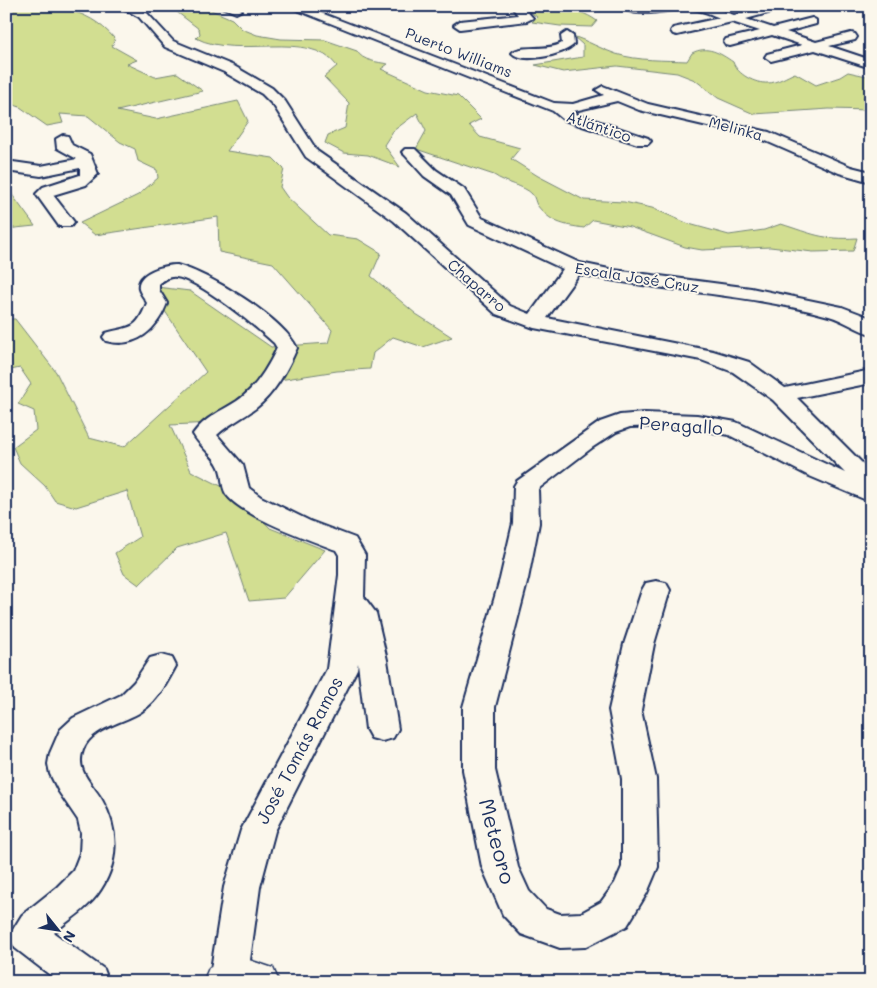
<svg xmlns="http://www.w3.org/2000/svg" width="877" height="988" viewBox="0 0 877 988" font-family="Mali,sans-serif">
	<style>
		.green { fill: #d2de91; stroke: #768678 }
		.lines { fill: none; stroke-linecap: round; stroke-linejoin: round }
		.minor-casing { stroke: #1b2f5e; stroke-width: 4 }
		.major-casing { stroke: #1b2f5e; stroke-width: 3 }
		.minor { fill: #fbf7ec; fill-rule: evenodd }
		.major { fill: #fbf7ec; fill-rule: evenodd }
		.labels { text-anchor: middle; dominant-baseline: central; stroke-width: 4; stroke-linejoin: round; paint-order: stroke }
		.far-street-label { font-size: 15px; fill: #1b2f5e; stroke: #fbf7ec }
		.street-label { font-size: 18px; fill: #1b2f5e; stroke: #fbf7ec }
		.near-street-label { font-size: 21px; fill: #1b2f5e; stroke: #fbf7ec }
	</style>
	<rect width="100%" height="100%" fill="#fbf7ec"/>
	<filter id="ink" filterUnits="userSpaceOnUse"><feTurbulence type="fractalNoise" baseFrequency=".02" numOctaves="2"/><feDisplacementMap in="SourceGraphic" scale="10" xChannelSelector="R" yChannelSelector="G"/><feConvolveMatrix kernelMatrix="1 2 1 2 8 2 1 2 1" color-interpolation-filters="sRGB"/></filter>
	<g filter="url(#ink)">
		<!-- green -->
		<path class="green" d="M 6,6 C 49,6 85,4 115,39 L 112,46 L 137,60 L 127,64 L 155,77 L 177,73 L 203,91 L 117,111 L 156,119 L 238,101 L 248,121 L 227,151 L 273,158 L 284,169 L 280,187 L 287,197 L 328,235 L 358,239 L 381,253 L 371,276 L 416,314 L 452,337 L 423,347 L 393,337 L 373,353 L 370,369 L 337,371 L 279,380 L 234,422 L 170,425 L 191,471 L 225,488 L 249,505 L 270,528 L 325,550 L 284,598 L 249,601 L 226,533 L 177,548 L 139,585 L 124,574 L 115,553 L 140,537 L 127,491 L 76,507 L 55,501 L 45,486 L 20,463 L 13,447 L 36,430 L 34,411 L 18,404 L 31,384 L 20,368 L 6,371 L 6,319 L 15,319 L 56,372 L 89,438 L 124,447 L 206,372 L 148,286 L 190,291 L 271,347 L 328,343 L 332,330 L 273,263 L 219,252 L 218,217 L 95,235 L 80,223 L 138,195 L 158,178 L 157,170 L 138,161 L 135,149 L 120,142 L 88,116 L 60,114 L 63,123 L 47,126 L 20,107 L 6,102 Z
			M 169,6 L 202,6 L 232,19 L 242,29 L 257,35 L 281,39 L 325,40 L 357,51 C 362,61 378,62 388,64 L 381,69 L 428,90 L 458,96 L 481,119 L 469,125 L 480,137 L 520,148 L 511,159 L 538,176 L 584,200 L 624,202 L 652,208 L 689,224 L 729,235 L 764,230 L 781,224 C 813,234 822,240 857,238 L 853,251 L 813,252 L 770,247 L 702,250 L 685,247 L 630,227 L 593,220 L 584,228 C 563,225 551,223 537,205 C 535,202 535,197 532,194 C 525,186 505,183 494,175 L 416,149 L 426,131 L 417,113 L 393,131 L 384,145 L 400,167 L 368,155 L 344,153 L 325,143 L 328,135 L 345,128 L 349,103 L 324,77 L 337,66 C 309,28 238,60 196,38 L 200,34 L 199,29 Z
			M 522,6 C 549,6 575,5 597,21 L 592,27 L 560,26 L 532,22 L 537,17 Z
			M 573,36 C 588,41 601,49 616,54 C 639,61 664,60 687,61 L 692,53 C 707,45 720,53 733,62 C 737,74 755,84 768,83 C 777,83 787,76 795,73 L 816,85 L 840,77 L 848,72 L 871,77 L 871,95 L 863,97 L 871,102 L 871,110 L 829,109 L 754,114 L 718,98 L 695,80 L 677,73 L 617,66 L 563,72 L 535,65 L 583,57 L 583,45 Z
			M 6,181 L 13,196 L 35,226 L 6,229 Z"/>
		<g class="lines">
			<!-- minor casing -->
			<g class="minor-casing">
				<path id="minor" d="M 119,6 L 134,6 L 147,13 L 173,41 L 234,66 L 272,88 L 285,101 L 317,151 L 406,213 L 510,306 L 530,314 L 563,269 L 469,225 L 451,195 L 424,176 L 405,155 L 402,152 L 405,149 L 415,149 L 436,170 L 464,189 L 482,218 L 580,263 L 614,270 L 751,288 L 842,307 L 871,318 L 871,334 C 856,330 844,320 829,316 C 747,293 661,292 579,274 L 547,318 L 713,351 L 749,362 L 785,388 L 871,370 L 871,383 L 797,398 L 871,472 L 871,502 L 807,475 L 729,435 L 697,429 L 661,426 L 630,427 L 616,432 L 593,447 L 538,489 L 539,523 L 528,579 L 495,707 L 495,770 L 518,867 L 529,891 L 546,909 L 560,914 L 581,913 L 601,902 L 615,883 L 622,867 L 622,779 L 609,710 L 624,644 L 642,590 L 646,583 L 656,581 L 666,583 L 670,590 L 654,644 L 641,710 L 656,779 L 658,867 L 647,893 L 627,926 L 585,947 L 560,948 L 521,934 L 503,915 L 482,867 L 463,770 L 463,707 L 500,579 L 513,523 L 514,486 L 517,481 L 600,422 L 620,415 L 644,413 L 697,415 L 736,422 L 845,473 L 773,400 L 733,372 L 701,360 L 534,328 L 496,314 L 394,221 L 306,157 L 274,106 L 262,94 L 224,72 L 165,47 L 139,17 Z
					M 219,6 L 236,6 L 242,10 L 236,13 Z
					M 287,6 L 303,6 L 554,103 L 573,104 L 604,95 L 596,90 L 603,86 L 648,104 L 769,132 L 851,167 L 871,172 L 871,182 L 839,173 L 759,138 L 639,110 L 617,101 L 570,112 L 648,138 L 651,141 L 648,144 L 638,144 L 564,120 L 553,111 Z
					M 412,6 L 439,6 L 434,9 L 417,10 Z
					M 511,6 L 522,6 L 533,18 L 527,21 L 460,29 L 454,25 L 460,21 L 518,15 Z
					M 620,6 L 707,6 L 734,15 L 773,6 L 794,6 L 746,19 L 773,28 L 812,18 L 816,20 L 816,24 L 786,32 L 816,42 L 851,33 L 855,34 L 857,37 L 855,40 L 829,46 L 871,60 L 871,68 L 815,50 L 771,61 L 765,57 L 767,54 L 802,45 L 772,35 L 730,46 L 726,45 L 724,42 L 726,39 L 760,31 L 732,22 L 677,35 L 673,34 L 671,31 L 673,28 L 720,18 C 712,15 702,10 693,9 C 674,7 636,21 620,6 Z
					M 567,32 L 573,36 L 574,44 C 565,55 522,64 512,53 C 520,44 548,52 562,43 L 561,36 Z
					M 63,135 L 68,136 L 72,145 L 90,154 L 98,174 L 86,185 L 53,195 L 74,222 L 71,226 L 59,226 L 36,194 L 43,187 L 80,175 L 80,168 L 41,176 L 6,171 L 6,161 L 41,166 L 77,159 L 57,148 L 56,139 Z
					M 177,265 C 210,274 282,317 297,348 C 288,369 274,394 256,408 C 243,418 229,424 217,435 L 243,465 L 249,488 L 261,497 L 310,521 L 355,538 L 365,555 L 364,597 L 376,613 L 387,660 L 398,729 L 393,738 L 382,741 L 371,738 L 366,729 L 358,663 L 357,669 L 275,831 L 260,887 L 247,982 L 209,982 L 224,887 L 241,830 L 327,669 L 339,575 L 339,555 L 336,550 C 310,540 241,516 226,494 C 221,486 223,475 219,467 C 214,455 200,447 193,434 C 204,418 221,411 237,401 C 255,389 268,367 277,348 L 274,343 C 255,326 200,280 176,277 C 169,276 164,280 159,284 L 159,290 L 167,303 C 157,330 136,349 106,341 L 103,337 L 106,333 C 131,326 136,331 147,303 C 145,299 140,293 139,289 C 136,272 165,265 177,265 Z
					M 161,655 L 172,658 L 176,666 C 167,682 158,701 142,711 C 125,723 91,727 83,750 C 75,771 92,783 102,800 C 120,831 119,866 97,895 C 85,911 68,920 54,933 L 104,969 L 109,982 L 59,982 L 15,948 L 9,936 L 22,915 L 57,887 L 73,871 L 80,853 L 81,833 L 78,820 L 59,792 L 50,774 L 48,764 L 50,753 L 60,730 L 73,718 L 121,695 L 134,682 L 150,658 Z"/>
			</g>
			<!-- major casing -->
			<g class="major-casing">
				<path id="major" d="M 246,959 L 273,968 L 279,982 L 203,982 L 209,968 L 224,962 Z"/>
			</g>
			<!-- minor -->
			<use href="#minor" class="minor"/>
			<!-- major -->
			<use href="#major" class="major"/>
		</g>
	</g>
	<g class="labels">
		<!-- far-street labels -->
		<g class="far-street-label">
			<text transform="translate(459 52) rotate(21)">Puerto Williams</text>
			<text transform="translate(599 126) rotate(19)">Atlántico</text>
			<text transform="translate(736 128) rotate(15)">Melinka</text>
			<text transform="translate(637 277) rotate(9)">Escala José Cruz</text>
			<text transform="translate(477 285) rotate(41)">Chaparro</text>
		</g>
		<!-- street labels -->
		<g class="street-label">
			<text transform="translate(681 425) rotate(4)">Peragallo</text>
			<text transform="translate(299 750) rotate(-62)">José Tomás Ramos</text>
		</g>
		<!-- near-street labels -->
		<g class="near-street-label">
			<text transform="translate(498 841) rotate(75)">Meteoro</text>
		</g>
	</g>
	<!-- margin -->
	<rect width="877" height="988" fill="none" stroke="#fbf7ec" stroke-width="25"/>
	<rect x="12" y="12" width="852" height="963" fill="none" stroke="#1b2f5e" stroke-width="2" filter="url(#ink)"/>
	<!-- north arrow -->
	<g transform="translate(58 930) rotate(120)" stroke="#fbf7ec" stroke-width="4" paint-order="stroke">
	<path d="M0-4L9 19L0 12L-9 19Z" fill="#1b2f5e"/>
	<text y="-8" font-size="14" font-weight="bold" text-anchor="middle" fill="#1b2f5e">N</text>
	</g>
</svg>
